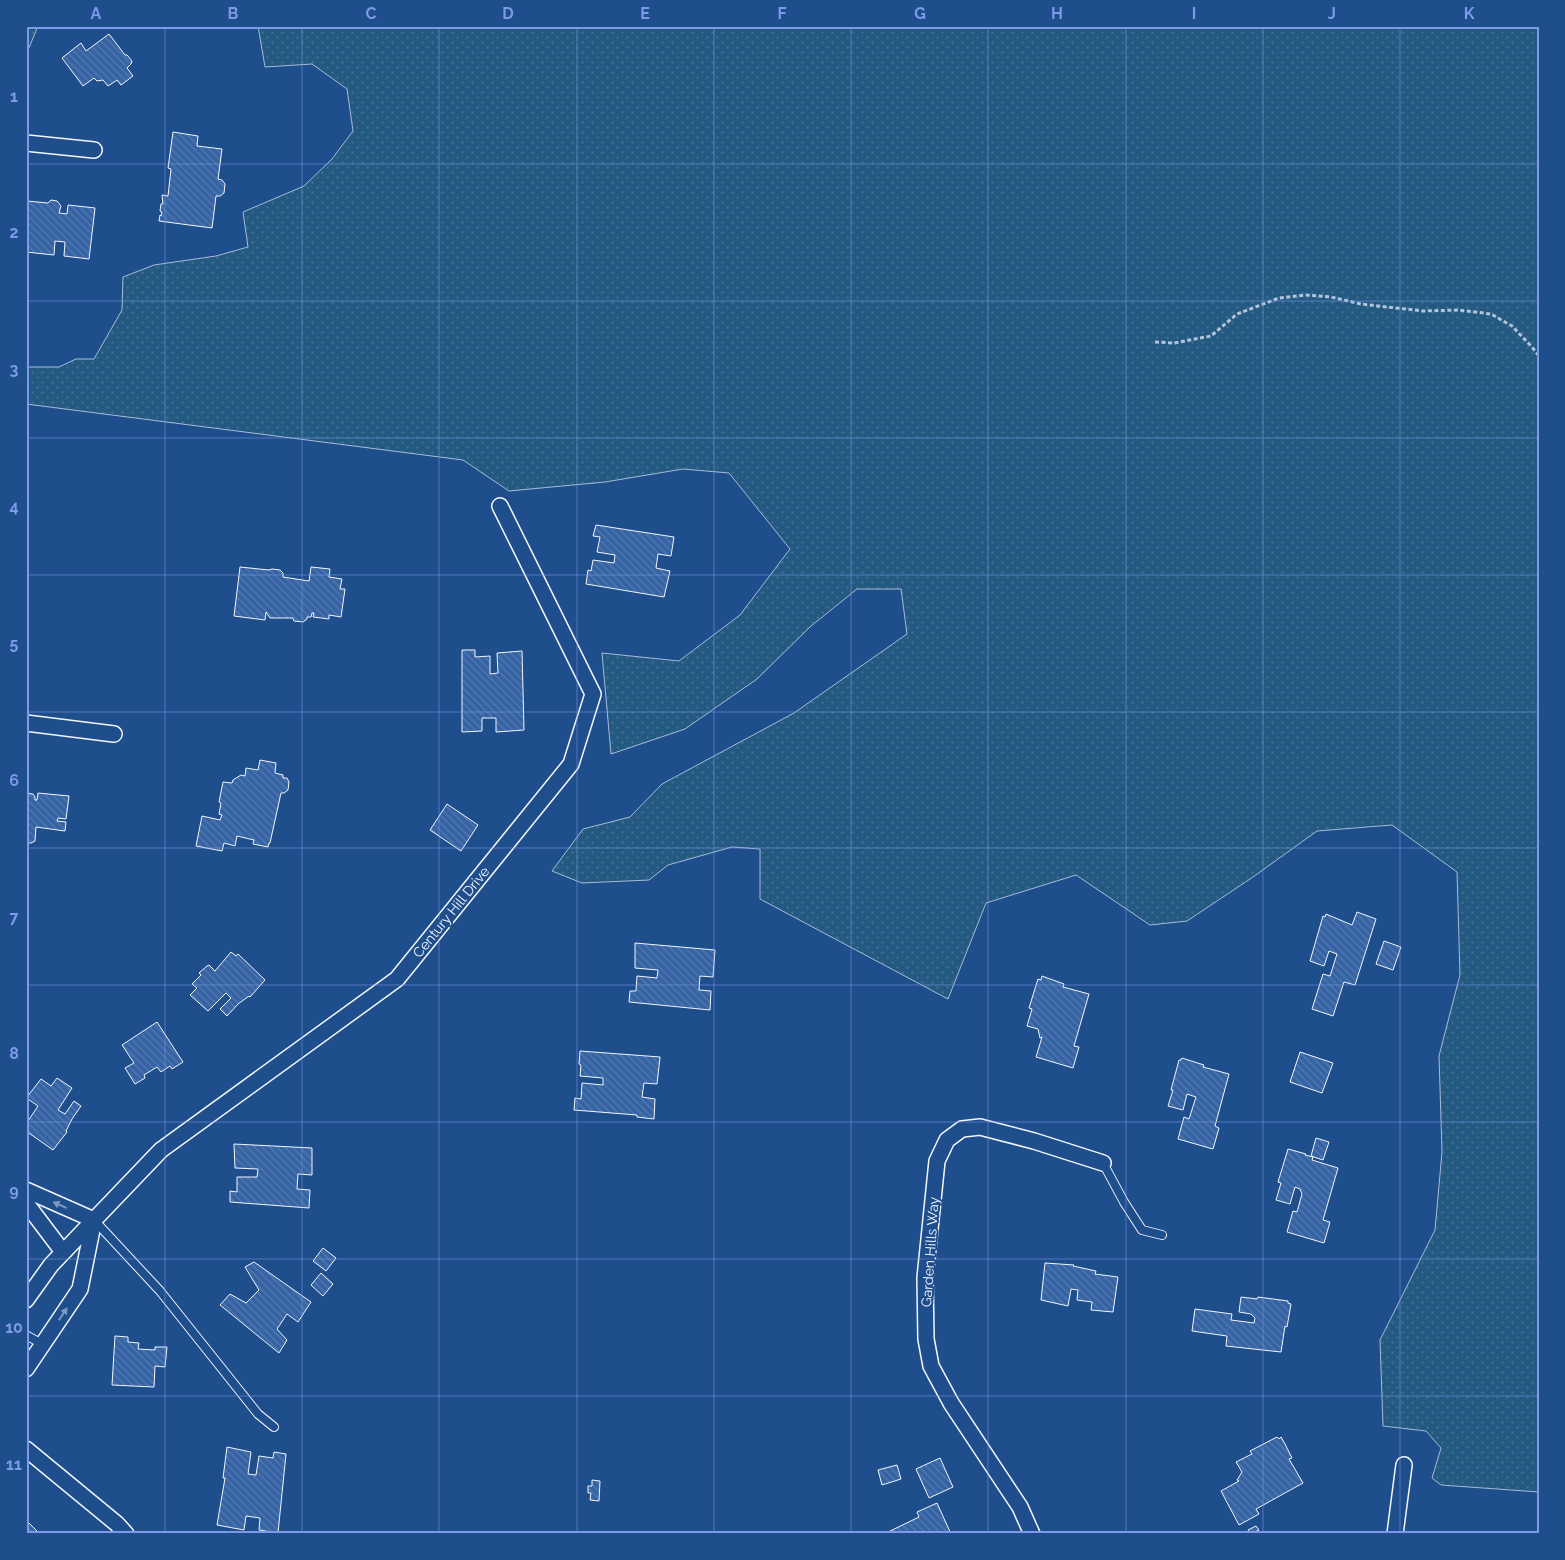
<svg xmlns="http://www.w3.org/2000/svg" width="1565" height="1560" viewBox="0 0 1565 1560" font-family="Raleway,sans-serif">
	<style>
		.grass { fill: url(#grass-dots); stroke: #a8bbd7 }
		.building { fill: url(#building-back-hatch); stroke: #f2f6ff }
		.lines { fill: none; stroke-linecap: round; stroke-linejoin: round }
		.service-casing { stroke: #f2f6ff; stroke-width: 10 }
		.minor-casing { stroke: #f2f6ff; stroke-width: 18 }
		.path { stroke: #b3c4dc; stroke-width: 3; stroke-dasharray: 4 2.5; stroke-linecap: butt }
		.service { stroke: #1f4e8c; stroke-width: 8 }
		.minor { stroke: #1f4e8c; stroke-width: 15 }
		.oneway { fill: #7e9ac0 }
		.grid { fill: none; stroke: #7d9aea; stroke-width: 1; stroke-opacity: 0.55 }
		.labels { text-anchor: middle; dominant-baseline: central; stroke-width: 4; stroke-linejoin: round; paint-order: stroke }
		.street-label { font-size: 14px; fill: #f2f6ff; stroke: #1f4e8c }
		.neatline { fill: none; stroke: #7d9aea; stroke-width: 2 }
		.grid-label { font-size: 16px; text-anchor: middle; font-weight: bold; fill: #7d9aea }
	</style>
	<defs>
		<pattern id="grass-dots" width="8" height="8" patternUnits="userSpaceOnUse" patternTransform="scale(1.25)"><rect width="8" height="8" fill="#245a82"/><path d="M2 2h.1M6 6h.1" fill="none" stroke="#447295" stroke-width="1.8" stroke-linecap="round"/></pattern>
		<pattern id="building-back-hatch" width="6" height="6" patternUnits="userSpaceOnUse" patternTransform="scale(1.25)"><rect width="6" height="6" fill="#3563a3"/><path d="M-1 5l2 2M0 0l6 6M5-1l2 2" fill="none" stroke="#537ab1"/></pattern>
	</defs>
	<rect width="100%" height="100%" fill="#1f4e8c"/>
	<!-- grass -->
	<path class="grass" d="M 26,26 L 38,26 L 26,55 Z
		M 258,26 L 1539,26 L 1539,1492 L 1441,1485 L 1432,1478 L 1441,1448 L 1426,1431 L 1383,1426 L 1380,1340 L 1435,1230 L 1442,1152 L 1439,1056 L 1460,975 L 1457,872 L 1392,825 L 1317,831 L 1253,877 L 1187,921 L 1150,925 L 1076,875 L 986,903 L 948,999 L 760,899 L 760,849 L 732,847 L 668,865 L 649,880 L 582,883 L 552,871 L 583,829 L 630,817 L 662,784 L 794,713 L 907,634 L 901,589 L 857,589 L 811,626 L 757,679 L 685,729 L 611,754 L 602,653 L 679,661 L 740,615 L 790,549 L 729,473 L 683,469 L 605,482 L 509,491 L 463,460 L 26,404 L 26,367 L 59,367 L 76,359 L 94,359 L 122,310 L 123,277 L 154,265 L 216,256 L 248,247 L 243,212 L 304,186 L 332,159 L 353,131 L 347,89 L 312,64 L 265,67 Z"/>
	<!-- building -->
	<path class="building" d="M 109,34 L 125,55 L 127,55 L 132,61 L 131,64 L 127,68 L 133,76 L 121,85 L 117,80 L 108,86 L 103,80 L 97,81 L 94,78 L 83,86 L 62,58 L 81,43 L 86,51 Z
		M 173,132 L 198,136 L 197,146 L 222,149 L 218,179 L 222,180 L 225,184 L 224,193 L 220,196 L 216,196 L 212,228 L 159,221 L 160,215 L 161,216 L 162,212 L 160,211 L 161,204 L 163,204 L 162,195 L 168,196 L 171,169 L 168,168 Z
		M 51,200 L 57,201 L 61,206 L 59,213 L 67,214 L 68,205 L 95,208 L 89,259 L 64,256 L 65,242 L 55,241 L 54,255 L 26,252 L 27,201 L 48,203 Z
		M 596,525 L 674,537 L 671,556 L 658,554 L 656,568 L 670,571 L 664,597 L 586,584 L 588,570 L 591,571 L 593,560 L 614,563 L 615,555 L 597,552 L 600,537 L 593,536 Z
		M 240,567 L 269,570 L 272,569 L 280,570 L 283,573 L 283,577 L 309,581 L 311,567 L 330,569 L 329,577 L 342,579 L 340,589 L 345,589 L 341,617 L 329,615 L 329,619 L 313,617 L 314,613 L 312,613 L 311,617 L 307,617 L 307,619 L 303,622 L 294,621 L 293,618 L 270,618 L 266,612 L 265,620 L 234,616 Z
		M 462,650 L 475,650 L 475,657 L 490,656 L 490,674 L 498,673 L 497,653 L 522,651 L 524,730 L 496,732 L 496,718 L 482,718 L 482,731 L 462,732 Z
		M 260,760 L 276,763 L 275,773 L 283,775 L 283,778 L 287,778 L 289,782 L 288,790 L 284,793 L 281,793 L 270,843 L 269,843 L 268,847 L 253,844 L 254,840 L 237,836 L 235,846 L 224,843 L 222,851 L 196,846 L 202,816 L 220,820 L 222,815 L 219,814 L 221,803 L 219,802 L 223,782 L 232,783 L 233,780 L 241,775 L 245,776 L 246,768 L 258,770 Z
		M 26,793 L 33,794 L 35,797 L 35,800 L 37,800 L 38,793 L 69,796 L 66,819 L 58,818 L 57,821 L 66,822 L 65,831 L 36,827 L 35,841 L 31,843 L 26,843 Z
		M 447,804 L 478,825 L 461,851 L 430,830 Z
		M 1357,912 L 1376,919 L 1355,985 L 1344,982 L 1333,1016 L 1312,1009 L 1323,974 L 1330,976 L 1337,954 L 1329,951 L 1324,966 L 1310,961 L 1323,916 L 1325,917 L 1326,914 L 1352,925 Z
		M 1384,941 L 1401,947 L 1393,970 L 1376,964 Z
		M 635,943 L 715,950 L 713,977 L 700,976 L 699,990 L 711,991 L 710,1010 L 629,1002 L 630,991 L 636,991 L 637,976 L 657,978 L 658,970 L 635,968 Z
		M 231,952 L 236,956 L 238,954 L 265,980 L 250,997 L 249,996 L 238,1004 L 227,1016 L 220,1009 L 231,998 L 226,993 L 208,1011 L 190,995 L 197,988 L 192,984 L 201,975 L 199,973 L 207,966 L 209,965 L 215,971 Z
		M 1042,976 L 1064,984 L 1063,987 L 1089,994 L 1074,1046 L 1079,1047 L 1073,1068 L 1036,1057 L 1042,1037 L 1040,1038 L 1038,1029 L 1027,1026 L 1032,1009 L 1029,1008 L 1038,979 L 1041,980 Z
		M 157,1022 L 183,1062 L 172,1069 L 170,1066 L 161,1072 L 157,1067 L 144,1075 L 145,1078 L 135,1084 L 125,1068 L 134,1063 L 122,1045 Z
		M 580,1051 L 660,1057 L 657,1084 L 644,1083 L 642,1097 L 655,1099 L 654,1119 L 637,1117 L 637,1115 L 574,1110 L 575,1098 L 581,1099 L 582,1083 L 603,1085 L 603,1078 L 580,1076 L 581,1065 L 579,1064 Z
		M 1300,1052 L 1333,1063 L 1322,1093 L 1290,1082 Z
		M 1182,1058 L 1204,1065 L 1203,1067 L 1229,1074 L 1215,1126 L 1219,1128 L 1213,1149 L 1178,1139 L 1184,1117 L 1189,1119 L 1196,1097 L 1187,1094 L 1183,1110 L 1168,1106 L 1173,1090 L 1171,1090 L 1179,1060 L 1181,1060 Z
		M 57,1078 L 72,1088 L 58,1110 L 65,1114 L 74,1101 L 81,1106 L 72,1119 L 66,1131 L 67,1132 L 53,1150 L 26,1131 L 26,1124 L 38,1106 L 28,1099 L 29,1098 L 27,1097 L 41,1079 L 51,1086 Z
		M 1316,1138 L 1329,1142 L 1323,1160 L 1311,1156 Z
		M 234,1144 L 312,1148 L 312,1175 L 298,1174 L 297,1189 L 310,1190 L 309,1208 L 230,1202 L 230,1191 L 237,1192 L 237,1177 L 257,1177 L 258,1169 L 235,1168 Z
		M 1288,1149 L 1306,1154 L 1305,1155 L 1313,1157 L 1312,1160 L 1338,1168 L 1323,1220 L 1330,1222 L 1324,1243 L 1287,1232 L 1293,1211 L 1297,1212 L 1302,1194 L 1300,1189 L 1295,1187 L 1290,1204 L 1276,1200 L 1281,1183 L 1278,1182 Z
		M 323,1248 L 336,1258 L 326,1271 L 313,1261 Z
		M 254,1262 L 311,1302 L 298,1322 L 287,1314 L 277,1329 L 287,1340 L 279,1353 L 220,1305 L 230,1294 L 246,1303 L 259,1290 L 245,1267 Z
		M 1045,1263 L 1074,1265 L 1073,1266 L 1096,1271 L 1095,1274 L 1118,1277 L 1113,1312 L 1091,1310 L 1092,1302 L 1077,1300 L 1078,1290 L 1071,1289 L 1068,1306 L 1041,1300 Z
		M 321,1273 L 333,1284 L 323,1296 L 311,1285 Z
		M 1241,1297 L 1257,1299 L 1258,1297 L 1288,1301 L 1288,1303 L 1291,1304 L 1287,1327 L 1285,1326 L 1281,1352 L 1226,1346 L 1227,1336 L 1192,1331 L 1195,1309 L 1232,1314 L 1231,1320 L 1254,1323 L 1255,1318 L 1251,1314 L 1239,1312 Z
		M 115,1336 L 128,1337 L 128,1342 L 139,1343 L 138,1349 L 155,1350 L 155,1347 L 167,1347 L 165,1367 L 155,1366 L 154,1387 L 112,1385 Z
		M 1277,1437 L 1279,1439 L 1281,1437 L 1285,1444 L 1292,1458 L 1289,1459 L 1303,1483 L 1256,1509 L 1259,1514 L 1239,1525 L 1221,1491 L 1239,1481 L 1237,1480 L 1242,1472 L 1236,1462 L 1252,1454 L 1250,1451 Z
		M 227,1447 L 251,1452 L 248,1474 L 256,1475 L 259,1456 L 273,1458 L 274,1452 L 286,1454 L 278,1533 L 259,1530 L 260,1518 L 246,1516 L 244,1530 L 217,1525 L 225,1478 L 223,1478 Z
		M 940,1458 L 953,1487 L 929,1498 L 916,1469 Z
		M 897,1465 L 901,1479 L 882,1485 L 878,1470 Z
		M 592,1480 L 600,1481 L 599,1501 L 590,1500 L 591,1493 L 588,1493 L 588,1486 L 592,1486 Z
		M 937,1503 L 951,1534 L 884,1534 L 919,1517 L 917,1512 Z
		M 28,1522 L 40,1534 L 26,1534 L 26,1524 Z
		M 1256,1526 L 1259,1530 L 1250,1534 L 1248,1530 Z"/>
	<g class="lines">
		<!-- service casing -->
		<g class="service-casing">
			<path id="service" d="M 1103,1163 L 1124,1202 L 1142,1230 L 1162,1235
				M 94,1220 L 160,1291 L 258,1414 L 274,1427
				M 26,1335 L 42,1344"/>
		</g>
		<!-- minor casing -->
		<g class="minor-casing">
			<path id="minor" d="M 26,143 L 94,150
				M 26,723 L 114,734
				M 26,1190 L 94,1220
				M 26,1203 L 63,1252
				M 26,1300 L 51,1265 L 161,1150 L 397,979 L 571,764 L 593,694 L 500,506
				M 26,1369 L 80,1289 L 94,1220
				M 26,1449 L 117,1524 L 126,1534
				M 1032,1534 L 1020,1507 L 951,1403 L 931,1366 L 926,1339 L 925,1278 L 937,1161 L 947,1140 L 962,1129 L 980,1127 L 1034,1141 L 1103,1163
				M 1395,1534 L 1404,1465"/>
		</g>
		<!-- path -->
		<path class="path" d="M 1155,342 L 1174,343 L 1211,336 L 1237,314 L 1279,298 L 1306,295 L 1331,297 L 1361,304 L 1423,311 L 1459,310 L 1491,314 L 1512,326 L 1532,347 L 1539,356"/>
		<!-- service -->
		<use href="#service" class="service"/>
		<!-- minor -->
		<use href="#minor" class="minor"/>
	</g>
	<!-- one-way arrows -->
	<defs><path id="oneway-solid" d="M-6-.8H1V-3.2L6.5 0L1 3.2V.8H-6Z" transform="scale(1.25)"/></defs>
	<g class="oneway">
		<use href="#oneway-solid" transform="translate(60 1205) rotate(-156)"/>
		<use href="#oneway-solid" transform="translate(63 1314) rotate(-56)"/>
	</g>
	<!-- grid -->
	<path class="grid" d="M 165,26 L 165,1534M 302,26 L 302,1534M 439,26 L 439,1534M 577,26 L 577,1534M 714,26 L 714,1534M 851,26 L 851,1534M 988,26 L 988,1534M 1126,26 L 1126,1534M 1263,26 L 1263,1534M 1400,26 L 1400,1534M 26,164 L 1539,164M 26,301 L 1539,301M 26,438 L 1539,438M 26,575 L 1539,575M 26,712 L 1539,712M 26,848 L 1539,848M 26,985 L 1539,985M 26,1122 L 1539,1122M 26,1259 L 1539,1259M 26,1396 L 1539,1396"/>
	<g class="labels">
		<!-- street labels -->
		<g class="street-label">
			<text transform="translate(451 912) rotate(-51)">Century Hill Drive</text>
			<text transform="translate(930 1252) rotate(-86)">Garden Hills Way</text>
		</g>
	</g>
	<!-- border -->
	<rect width="1565" height="1560" fill="none" stroke="#1f4e8c" stroke-width="55"/>
	<rect x="28" y="28" width="1510" height="1504" class="neatline"/>
	<g class="grid-label">
		<text x="96" y="19">A</text>
		<text x="233" y="19">B</text>
		<text x="371" y="19">C</text>
		<text x="508" y="19">D</text>
		<text x="645" y="19">E</text>
		<text x="782" y="19">F</text>
		<text x="920" y="19">G</text>
		<text x="1057" y="19">H</text>
		<text x="1194" y="19">I</text>
		<text x="1332" y="19">J</text>
		<text x="1469" y="19">K</text>
		<text x="14" y="102">1</text>
		<text x="14" y="238">2</text>
		<text x="14" y="375">3</text>
		<text x="14" y="512">4</text>
		<text x="14" y="649">5</text>
		<text x="14" y="786">6</text>
		<text x="14" y="923">7</text>
		<text x="14" y="1059">8</text>
		<text x="14" y="1196">9</text>
		<text x="14" y="1333">10</text>
		<text x="14" y="1470">11</text>
	</g>
</svg>
